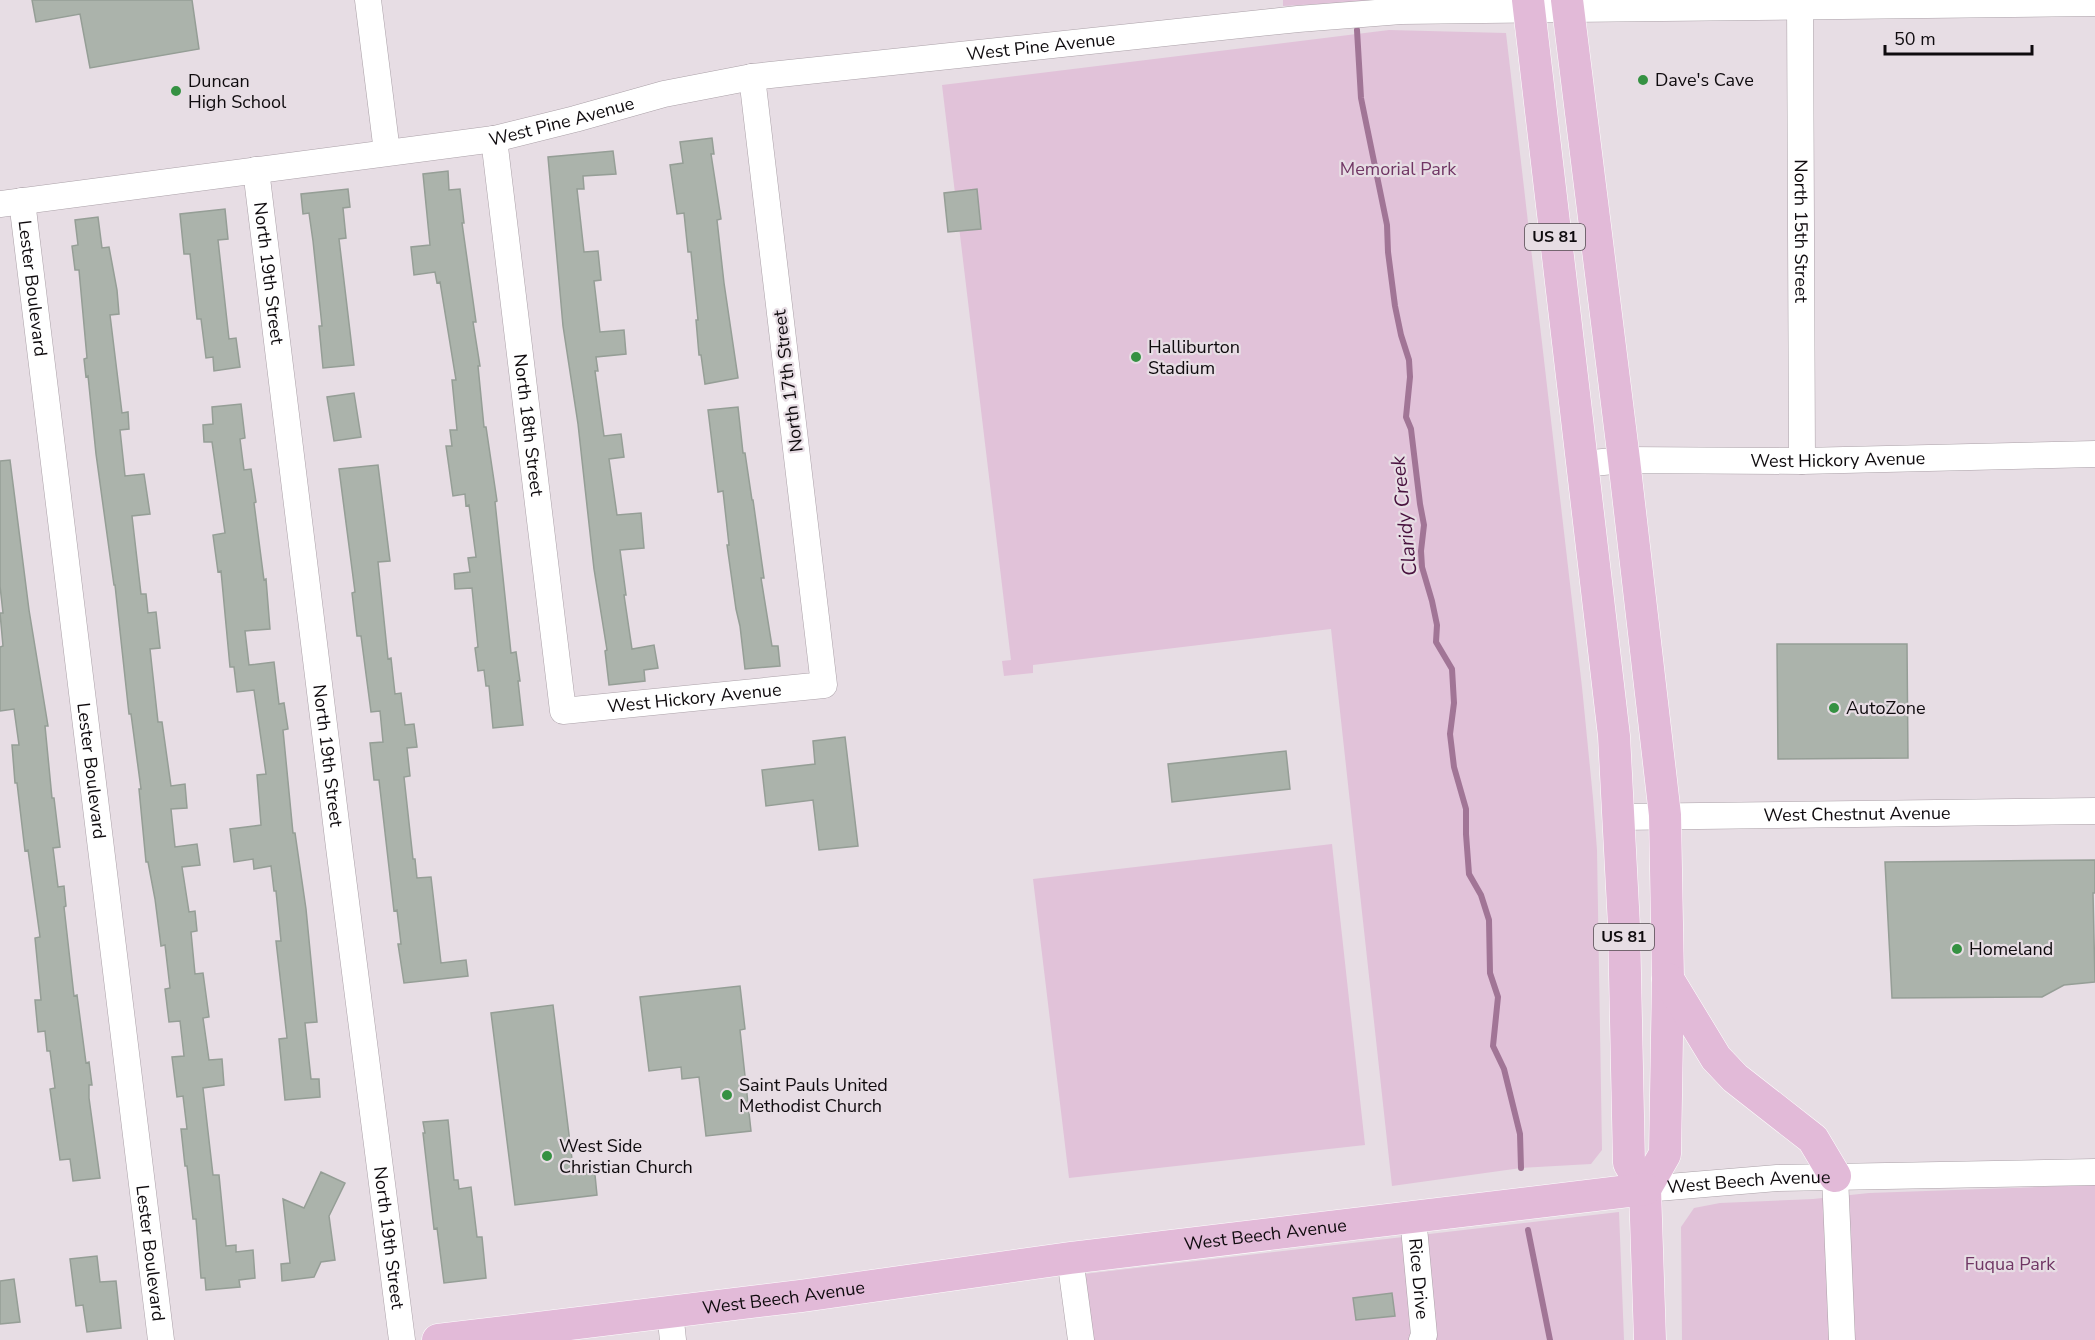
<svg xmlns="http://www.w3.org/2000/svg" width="2095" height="1340" viewBox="0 0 2095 1340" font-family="'Nunito Sans',sans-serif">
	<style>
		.green { fill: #e1c2d9 }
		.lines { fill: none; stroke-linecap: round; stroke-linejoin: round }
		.stream { stroke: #a17596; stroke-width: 6 }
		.building { fill: #abb3ab; stroke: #959e96; stroke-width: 1.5 }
		.minor-casing { stroke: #aba1a8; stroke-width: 27 }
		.major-casing { stroke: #fff; stroke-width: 33 }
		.minor { stroke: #fff; stroke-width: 26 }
		.major { stroke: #e2bad8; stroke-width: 32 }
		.poi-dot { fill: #359142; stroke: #e7dde4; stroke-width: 2 }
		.labels { text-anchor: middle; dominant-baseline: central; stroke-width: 4.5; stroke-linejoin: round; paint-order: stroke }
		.shield { fill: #e7dde4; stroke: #504a4e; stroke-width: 1.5 }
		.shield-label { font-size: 16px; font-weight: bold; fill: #0f0b0e }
		.street-label { font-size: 18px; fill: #0f0b0e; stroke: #e7dde4 }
		.poi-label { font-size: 18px; fill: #0f0b0e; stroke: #e7dde4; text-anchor: start }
		.park-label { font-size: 18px; fill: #703664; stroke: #e7dde4 }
		.water-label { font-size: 20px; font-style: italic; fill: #48113e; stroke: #e7dde4 }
	</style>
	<rect width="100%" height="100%" fill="#e7dde4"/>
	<!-- green -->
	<path class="green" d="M 1283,0 L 1391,0 L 1283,6 Z
		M 1389,30 L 1506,33 L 1582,687 L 1593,798 L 1597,850 L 1602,1150 L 1591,1164 L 1521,1168 L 1392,1186 L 1331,629 L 1033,665 L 1033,673 L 1004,676 L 1002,661 L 1011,660 L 942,85 Z
		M 1332,844 L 1365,1145 L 1069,1178 L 1033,879 Z
		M 2095,1185 L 2095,1340 L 1682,1340 L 1681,1227 L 1694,1208 L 1720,1203 L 1813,1199 L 1869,1193 Z
		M 1619,1212 L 1624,1340 L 1092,1340 L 1084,1274 Z"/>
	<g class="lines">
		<!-- stream -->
		<path class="stream" d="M 1357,30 L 1361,98 L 1387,225 L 1388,252 L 1395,306 L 1401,335 L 1409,360 L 1410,377 L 1406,417 L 1411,429 L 1420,504 L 1424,525 L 1421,551 L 1422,567 L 1432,601 L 1437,625 L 1436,642 L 1452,669 L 1454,703 L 1450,734 L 1454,767 L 1466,809 L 1466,834 L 1469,874 L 1481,895 L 1489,920 L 1490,973 L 1498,997 L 1493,1046 L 1504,1069 L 1520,1134 L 1521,1168
			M 1528,1230 L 1550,1340"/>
	</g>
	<!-- building -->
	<path class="building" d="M 32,0 L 192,0 L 199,49 L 90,68 L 80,14 L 36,22 Z
		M 712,138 L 714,154 L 711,154 L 721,219 L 717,220 L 724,283 L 738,378 L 705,384 L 701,355 L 699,355 L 696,320 L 698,320 L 691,252 L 688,252 L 684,213 L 677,214 L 670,165 L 683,163 L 680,142 Z
		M 613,151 L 616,174 L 583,176 L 584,189 L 577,189 L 584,252 L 598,251 L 601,280 L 594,281 L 600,332 L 624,330 L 626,354 L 596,357 L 598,371 L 595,371 L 604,436 L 621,434 L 624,457 L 609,459 L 617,515 L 641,513 L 644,548 L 620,550 L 626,595 L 624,595 L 632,649 L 654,645 L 658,668 L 644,670 L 645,681 L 609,685 L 605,651 L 607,650 L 594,569 L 578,424 L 563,326 L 548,157 Z
		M 448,171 L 449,190 L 460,189 L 464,223 L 462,223 L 476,322 L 473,322 L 480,366 L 478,366 L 484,427 L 486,427 L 497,501 L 495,502 L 511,653 L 516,652 L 520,681 L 518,681 L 523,725 L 493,728 L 489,686 L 486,686 L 484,670 L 478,671 L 475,648 L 478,647 L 472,588 L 455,589 L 454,574 L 470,572 L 468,558 L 476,557 L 469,505 L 466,506 L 465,494 L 453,496 L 446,446 L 452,446 L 450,430 L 457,430 L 452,380 L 456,380 L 440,282 L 437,283 L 435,272 L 414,275 L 411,247 L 430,245 L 423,174 Z
		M 348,189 L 350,207 L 343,208 L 346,238 L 339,239 L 354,365 L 323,368 L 319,326 L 322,326 L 313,241 L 309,213 L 303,214 L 301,194 Z
		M 977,189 L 981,229 L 948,232 L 944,193 Z
		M 225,209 L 228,239 L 218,240 L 229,339 L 236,338 L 240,367 L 214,371 L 213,357 L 206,358 L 201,319 L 197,319 L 190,254 L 184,254 L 180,214 Z
		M 98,217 L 102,248 L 109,247 L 117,290 L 119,314 L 110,315 L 122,413 L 128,412 L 129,429 L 120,430 L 125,476 L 144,474 L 150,514 L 132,516 L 141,594 L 146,594 L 148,613 L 156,612 L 160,648 L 150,649 L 158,722 L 162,722 L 171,786 L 185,784 L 187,808 L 171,809 L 175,847 L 197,844 L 200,865 L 182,867 L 189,912 L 195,911 L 197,931 L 191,932 L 195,974 L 203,973 L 209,1017 L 203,1018 L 209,1060 L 222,1059 L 224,1085 L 203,1088 L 213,1175 L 219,1175 L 226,1246 L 236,1245 L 236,1252 L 253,1250 L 255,1278 L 239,1280 L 240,1287 L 206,1290 L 205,1278 L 201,1278 L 196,1219 L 193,1219 L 187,1166 L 185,1166 L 181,1129 L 187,1129 L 183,1096 L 177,1097 L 172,1057 L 184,1056 L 180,1021 L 169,1022 L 165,989 L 170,988 L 165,945 L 161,946 L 155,899 L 148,862 L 146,862 L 139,789 L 141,789 L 131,714 L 129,714 L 115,585 L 114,585 L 96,454 L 88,376 L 86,377 L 84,359 L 87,358 L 79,270 L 75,270 L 72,246 L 78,245 L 75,220 Z
		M 354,393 L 361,437 L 334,441 L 327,397 Z
		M 241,404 L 245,438 L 240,439 L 244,470 L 251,469 L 256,502 L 254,503 L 264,580 L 266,579 L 270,629 L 245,631 L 249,665 L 274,662 L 279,704 L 284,703 L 288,729 L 283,730 L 293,833 L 295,833 L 306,909 L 317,1022 L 305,1023 L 311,1079 L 319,1079 L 320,1097 L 285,1100 L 279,1039 L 287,1038 L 276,941 L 281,941 L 276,891 L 274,891 L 271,866 L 254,869 L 253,859 L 234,862 L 230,829 L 261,825 L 257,775 L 266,774 L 254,690 L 237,692 L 234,667 L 230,667 L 221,571 L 218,572 L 213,535 L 225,533 L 212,442 L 204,442 L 203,425 L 213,424 L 212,407 Z
		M 738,407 L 743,453 L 745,453 L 752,500 L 753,500 L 764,578 L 761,578 L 772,646 L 778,646 L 780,666 L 745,669 L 740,626 L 736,609 L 727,545 L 729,545 L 723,491 L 718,492 L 708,410 Z
		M 10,460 L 29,610 L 48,726 L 45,726 L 52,798 L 54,798 L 60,847 L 53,848 L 58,887 L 64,886 L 66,906 L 64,907 L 74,996 L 77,995 L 86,1063 L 89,1062 L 92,1085 L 89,1085 L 89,1098 L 100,1178 L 73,1181 L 70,1159 L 60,1160 L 50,1089 L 55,1088 L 50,1051 L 47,1051 L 45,1031 L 38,1032 L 35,1000 L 41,1000 L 35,938 L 40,937 L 28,850 L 25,851 L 17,783 L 15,783 L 12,745 L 19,745 L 14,709 L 0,711 L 0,647 L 3,646 L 0,613 L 3,613 L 0,586 L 0,461 Z
		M 378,465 L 390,561 L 378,562 L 388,659 L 391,658 L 395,694 L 401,693 L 405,725 L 414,724 L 417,747 L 407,748 L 410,776 L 404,777 L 413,859 L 415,859 L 417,878 L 431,877 L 441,963 L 466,960 L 468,976 L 404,983 L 398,944 L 401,944 L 397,910 L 394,911 L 379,780 L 374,780 L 370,743 L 383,742 L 380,711 L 371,712 L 361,636 L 357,636 L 352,593 L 355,592 L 339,469 Z
		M 1777,644 L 1907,644 L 1908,758 L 1778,759 Z
		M 845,737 L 858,846 L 819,850 L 813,800 L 766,806 L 762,770 L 815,764 L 813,741 Z
		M 1286,751 L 1290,789 L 1172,802 L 1168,764 Z
		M 2095,860 L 2095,893 L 2093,893 L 2095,982 L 2064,985 L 2042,997 L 1892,998 L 1885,862 Z
		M 740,986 L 745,1029 L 740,1030 L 751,1131 L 706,1136 L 699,1077 L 682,1079 L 681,1067 L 649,1071 L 640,997 Z
		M 553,1005 L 573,1167 L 594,1165 L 597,1195 L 515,1205 L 491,1013 Z
		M 448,1120 L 454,1180 L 458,1180 L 459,1189 L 471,1187 L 477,1237 L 482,1237 L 486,1278 L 444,1283 L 437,1228 L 434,1229 L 423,1133 L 425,1133 L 423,1122 Z
		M 321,1172 L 345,1183 L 329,1216 L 335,1260 L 321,1262 L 314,1277 L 282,1281 L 281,1264 L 290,1263 L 283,1199 L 304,1208 Z
		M 97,1256 L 100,1282 L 116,1281 L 121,1328 L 87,1332 L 83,1305 L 76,1306 L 70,1259 Z
		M 14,1279 L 20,1322 L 0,1324 L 0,1281 Z
		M 1392,1293 L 1395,1316 L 1356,1320 L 1353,1298 Z"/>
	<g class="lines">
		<!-- minor casing -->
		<g class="minor-casing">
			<g id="minor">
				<path d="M 368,0 L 387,152"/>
				<path id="s1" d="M 1800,0 L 1802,461"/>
				<path id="s2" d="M 494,139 L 563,711 L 824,685 L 752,77"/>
				<path id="s3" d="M 256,170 L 339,847 L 402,1340"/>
				<path id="s4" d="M 22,201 L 161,1340"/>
				<path id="s5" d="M 0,204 L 494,139 L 575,119 L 664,94 L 752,77 L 1298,19 L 1401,11 L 2095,3"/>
				<path id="s6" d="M 1582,464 L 1624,460 L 1802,461 L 2095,454"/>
				<path id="s7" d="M 1619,817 L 2095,811"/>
				<path d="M 1835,1176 L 1842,1340"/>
				<path id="s8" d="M 1645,1189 L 1777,1178 L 2095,1172"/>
				<path id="s9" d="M 1413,1217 L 1424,1335 L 1422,1340"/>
				<path d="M 1070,1258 L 1081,1340"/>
				<path d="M 670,1312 L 673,1340"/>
			</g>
		</g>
		<!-- major casing -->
		<g class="major-casing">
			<g id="major">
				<path d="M 1528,0 L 1614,736 L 1624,926 L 1629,1163 L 1645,1189 L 1650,1340"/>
				<path d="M 1567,0 L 1624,460 L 1665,815 L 1668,979 L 1665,1154 L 1645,1189"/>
				<path d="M 1668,979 L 1716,1058 L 1735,1078 L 1813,1139 L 1835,1176"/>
				<path id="s10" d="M 438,1340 L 801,1296 L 1070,1258 L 1645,1189"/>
			</g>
		</g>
		<!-- minor -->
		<use href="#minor" class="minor"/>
		<!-- major -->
		<use href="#major" class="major"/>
	</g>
	<!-- markers -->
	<g class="poi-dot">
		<circle cx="1643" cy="80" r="6"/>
		<circle cx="176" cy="91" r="6"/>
		<circle cx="1136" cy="357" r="6"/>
		<circle cx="1834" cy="708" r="6"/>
		<circle cx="1957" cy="949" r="6"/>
		<circle cx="727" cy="1095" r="6"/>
		<circle cx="547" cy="1156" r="6"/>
	</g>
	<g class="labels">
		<!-- shield labels -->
		<g class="shield">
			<rect x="1525" y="224" width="60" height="26" rx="4.5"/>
			<rect x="1594" y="924" width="60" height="26" rx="4.5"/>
		</g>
		<g class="shield-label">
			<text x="1555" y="237">US 81</text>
			<text x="1624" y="937">US 81</text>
		</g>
		<!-- street labels -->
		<g class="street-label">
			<text stroke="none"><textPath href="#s5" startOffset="1054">West Pine Avenue</textPath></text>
			<text stroke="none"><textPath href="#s5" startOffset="568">West Pine Avenue</textPath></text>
			<text stroke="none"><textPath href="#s1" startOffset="231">North 15th Street</textPath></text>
			<text stroke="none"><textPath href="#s3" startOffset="104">North 19th Street</textPath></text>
			<text stroke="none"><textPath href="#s4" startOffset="88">Lester Boulevard</textPath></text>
			<text transform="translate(788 381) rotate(-97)">North 17th Street</text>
			<text stroke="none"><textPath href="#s2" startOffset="288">North 18th Street</textPath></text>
			<text stroke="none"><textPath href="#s6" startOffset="256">West Hickory Avenue</textPath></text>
			<text stroke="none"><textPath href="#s2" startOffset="708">West Hickory Avenue</textPath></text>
			<text stroke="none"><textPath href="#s3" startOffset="590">North 19th Street</textPath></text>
			<text stroke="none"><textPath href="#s4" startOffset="574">Lester Boulevard</textPath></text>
			<text stroke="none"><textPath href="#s7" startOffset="238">West Chestnut Avenue</textPath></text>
			<text stroke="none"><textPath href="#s8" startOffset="104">West Beech Avenue</textPath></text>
			<text stroke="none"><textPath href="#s10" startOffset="834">West Beech Avenue</textPath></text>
			<text stroke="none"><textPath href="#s3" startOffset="1076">North 19th Street</textPath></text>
			<text stroke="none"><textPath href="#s4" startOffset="1060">Lester Boulevard</textPath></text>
			<text stroke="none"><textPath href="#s9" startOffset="62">Rice Drive</textPath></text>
			<text stroke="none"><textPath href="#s10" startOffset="348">West Beech Avenue</textPath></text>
		</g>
		<!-- poi labels -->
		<g class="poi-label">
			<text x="1655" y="80">Dave's Cave</text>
			<text x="188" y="81">Duncan<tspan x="188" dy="21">High School</tspan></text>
			<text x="1148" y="347">Halliburton<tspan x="1148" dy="21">Stadium</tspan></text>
			<text x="1846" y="708">AutoZone</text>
			<text x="1969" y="949">Homeland</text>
			<text x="739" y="1085">Saint Pauls United<tspan x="739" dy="21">Methodist Church</tspan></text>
			<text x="559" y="1146">West Side<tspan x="559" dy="21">Christian Church</tspan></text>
		</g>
		<!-- park labels -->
		<g class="park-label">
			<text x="1398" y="169">Memorial Park</text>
			<text x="2010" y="1264">Fuqua Park</text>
		</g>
		<!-- water labels -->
		<g class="water-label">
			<text transform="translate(1404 516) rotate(-96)">Claridy Creek</text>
		</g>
	</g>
	<!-- scale -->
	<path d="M1885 45v9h147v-9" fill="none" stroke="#0f0b0e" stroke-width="3"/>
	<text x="1894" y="45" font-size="18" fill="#0f0b0e" stroke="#e7dde4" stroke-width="4.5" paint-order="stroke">50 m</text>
</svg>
